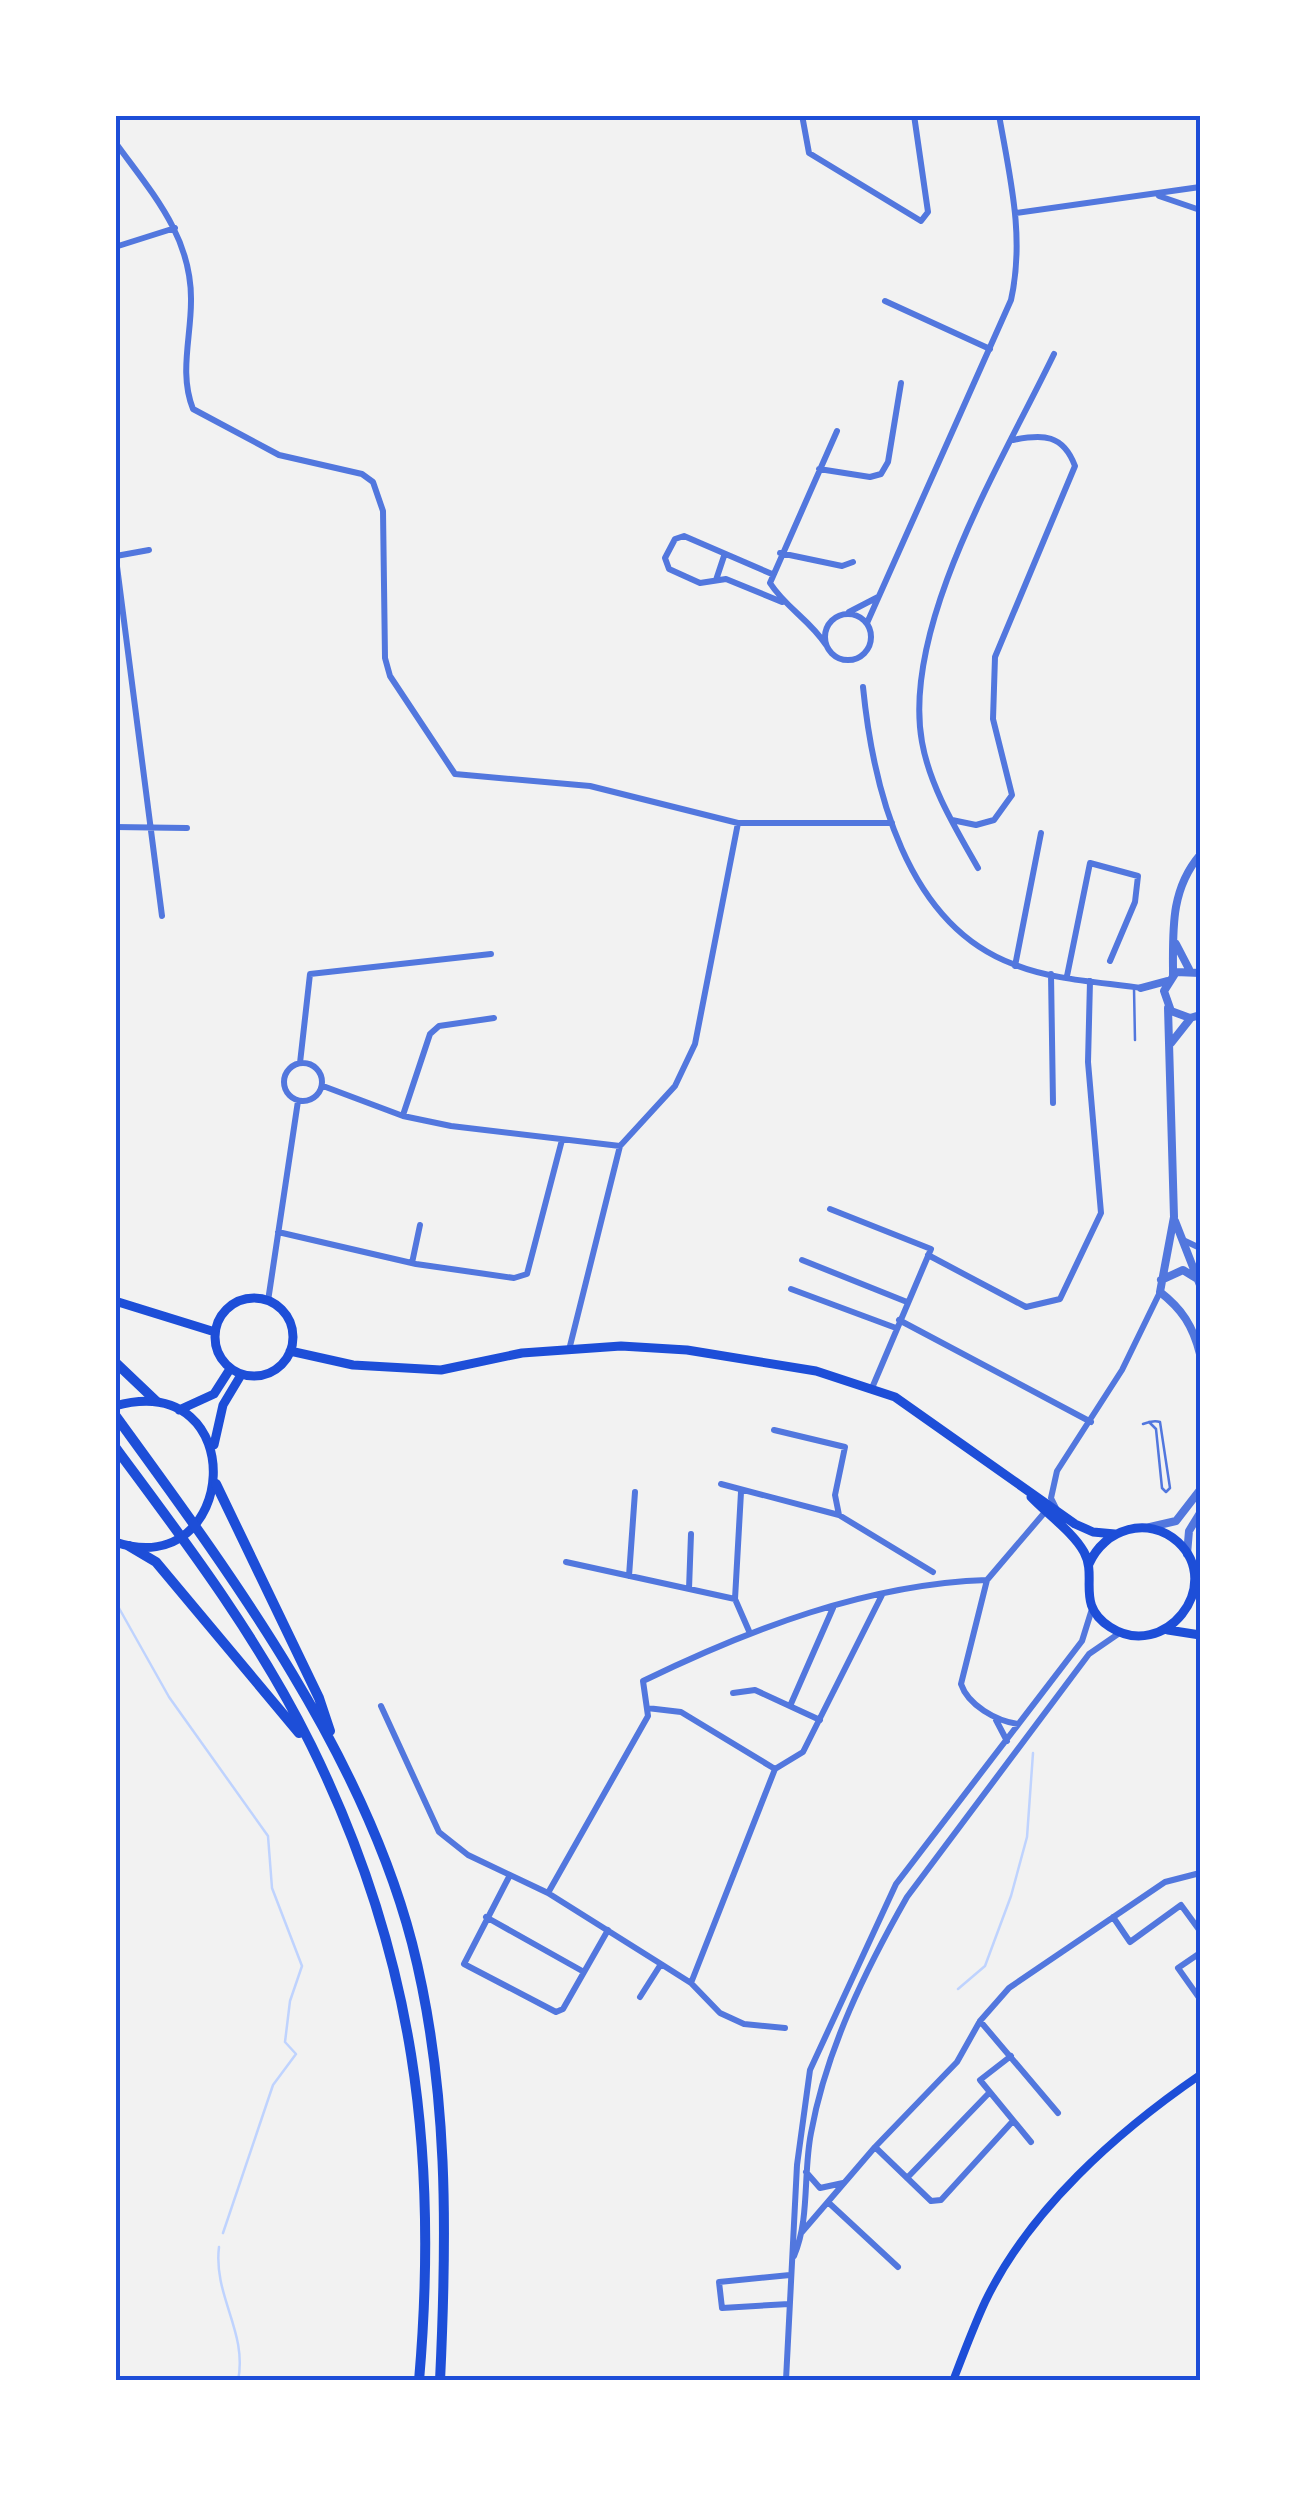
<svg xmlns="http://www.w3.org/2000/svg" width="1315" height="2496" viewBox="0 0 1315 2496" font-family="'Golos Text',sans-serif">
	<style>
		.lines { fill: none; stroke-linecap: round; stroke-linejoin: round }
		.stream { stroke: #bfd3fe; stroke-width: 2.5 }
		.service { stroke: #5277de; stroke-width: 2.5 }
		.minor { stroke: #5277de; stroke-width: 6 }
		.tertiary { stroke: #5277de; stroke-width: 8 }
		.secondary { stroke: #1d4ed8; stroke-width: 8 }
		.primary { stroke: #1d4ed8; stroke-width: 9 }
		.trunk { stroke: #1d4ed8; stroke-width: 10 }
		.neatline { fill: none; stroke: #1d4ed8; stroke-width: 4 }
	</style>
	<rect width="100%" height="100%" fill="#f2f2f2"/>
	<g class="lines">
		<!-- stream -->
		<path class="stream" d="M 115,1601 L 169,1697 L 268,1836 L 272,1888 L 302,1966 L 290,2001 L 285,2042 L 296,2054 L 273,2085 L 223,2233
			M 958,1989 L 985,1966 L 1011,1896 L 1027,1837 L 1033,1753
			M 219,2247 C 213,2296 248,2332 238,2381"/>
		<!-- service -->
		<path class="service" d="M 1134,988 L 1135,1040
			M 1143,1424 C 1148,1422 1154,1420 1160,1422 L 1170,1488 L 1166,1492 L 1162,1488 L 1156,1429 L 1149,1422"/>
		<!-- minor -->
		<path class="minor" d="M 802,115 L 809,153 L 921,221 L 928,212 L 914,115
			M 115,142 C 151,192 192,236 191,301 C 191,338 179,374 193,409 L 279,455 L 362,474 L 373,482 L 383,511 L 385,658 L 390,676 L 455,774 L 590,786 L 738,823 L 892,823
			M 1159,196 L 1200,210
			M 1016,213 L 1200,187
			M 115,247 L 175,228
			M 885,301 L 990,349
			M 819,469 L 870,477 L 881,474 L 888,462 L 901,383
			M 115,551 L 162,916
			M 780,553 L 842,566 L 853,562
			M 116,556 L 149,550
			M 772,574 L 684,536 L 675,539 L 665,558 L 669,569 L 700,583 L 726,579 L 782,602
			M 716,580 L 724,556
			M 849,612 L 878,597
			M825 637a23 23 0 1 1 46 0a23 23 0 1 1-46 0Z
			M 867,623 L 1011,300 C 1025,237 1010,178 999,115
			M 826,645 C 810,620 786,608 770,583 L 837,431
			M 863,687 C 873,788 906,924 1013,964 C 1052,980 1100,982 1141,988
			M 952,820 L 976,825 L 994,820 L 1012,795 L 993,719 L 995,657 L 1075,466 C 1063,434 1043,434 1013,440
			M 115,827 L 187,828
			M 978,868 C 956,829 930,787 922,742 C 901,626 1004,458 1054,354
			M 1015,966 L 1041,833
			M 1051,974 L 1053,1103
			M 1067,976 L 1090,863 L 1138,876 L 1135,902 L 1110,961
			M284 1082a19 19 0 1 1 38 0a19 19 0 1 1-38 0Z
			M 300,1063 L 310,974 L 491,954
			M 323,1086 L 403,1116 L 451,1126 L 620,1146
			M 403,1115 L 430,1034 L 439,1026 L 494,1018
			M 830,1209 L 931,1249 L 872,1388
			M 278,1232 L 416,1264 L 514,1278 L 527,1274 L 562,1140
			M 1183,1240 L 1200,1248
			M 928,1255 L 1026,1307 L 1060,1299 L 1101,1213 L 1088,1062 L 1090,981
			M 802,1260 L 907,1302
			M 412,1263 L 420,1225
			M 791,1289 L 896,1328
			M 268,1301 L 298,1101
			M 899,1320 L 1091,1422
			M 569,1350 L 620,1146 L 675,1086 L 695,1044 L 738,823
			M 774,1430 L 845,1447 L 835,1495 L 839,1515
			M 721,1484 L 839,1515 L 933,1572
			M 741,1492 L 735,1599 L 749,1631
			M 1057,1510 L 1051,1498 L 1057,1471 L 1122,1370 L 1160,1292
			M 566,1562 L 735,1599
			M 629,1576 L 635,1492
			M 987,1580 L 961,1684 C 968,1705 996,1721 1018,1724
			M 689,1589 L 691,1534
			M 733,1693 L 755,1690 L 820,1720
			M 381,1706 L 439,1832 L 468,1855 L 548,1893 L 661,1964 L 691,1983 L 720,2013 L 744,2024 L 785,2028
			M 790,1706 L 833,1608
			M 647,1708 L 681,1712 L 775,1769
			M 996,1720 L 1007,1741
			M 510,1875 L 464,1964 L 556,2012 L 563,2009 L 608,1930
			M 548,1893 L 648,1716 L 643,1681 C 750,1629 867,1584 987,1580 L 1045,1512
			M 486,1917 L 584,1972
			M 1113,1917 L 1130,1942 L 1181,1905 L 1200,1931
			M 1200,1953 L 1178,1968 L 1200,1999
			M 691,1983 L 775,1769 L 803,1752 L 882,1595
			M 640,1997 L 661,1964
			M 980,2021 L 1058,2113
			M 1011,2056 L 980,2080 L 1031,2142
			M 875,2147 L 931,2201 L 941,2200 L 1012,2122
			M 806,2172 L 820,2188 L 843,2183
			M 907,2178 L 988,2094
			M 829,2203 L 898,2267
			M 802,2232 L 875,2147 L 957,2062 L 980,2021 L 1009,1988 L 1165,1882 L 1200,1873
			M 794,2256 C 810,2219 803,2173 811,2133 C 826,2050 866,1969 907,1897 L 1089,1654 L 1121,1632
			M 789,2304 L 722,2308 L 719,2282 L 790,2275
			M 786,2380 L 797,2165 L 810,2070 L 896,1884 L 1082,1641 L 1092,1609
			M 785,2381 L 909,2381"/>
		<!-- tertiary -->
		<path class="tertiary" d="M 1176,944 L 1189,969
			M 1200,973 L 1176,972 L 1164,991 L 1171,1011 L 1190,1018 L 1200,1015
			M 1173,975 C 1173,931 1170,890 1200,855
			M 1141,988 L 1167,981
			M 1168,1008 L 1174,1217 L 1160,1292 C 1182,1309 1193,1326 1200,1354
			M 1171,1043 L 1190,1019
			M 1175,1221 L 1200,1285
			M 1161,1280 L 1183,1270 L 1196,1278
			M 1150,1527 L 1176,1521 L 1200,1490
			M 1187,1554 L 1189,1531 L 1200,1513"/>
		<!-- secondary -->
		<path class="secondary" d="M 953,2381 C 963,2355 973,2328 985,2302 C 1029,2210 1117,2132 1200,2075"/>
		<!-- primary -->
		<path class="primary" d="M215 1337a39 39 0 1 1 78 0a39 39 0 1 1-78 0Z
			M 115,1301 L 215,1332
			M 290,1351 L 353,1365 L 441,1370 L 522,1353 L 621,1346 L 687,1350 L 816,1371 L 895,1397 L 1075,1524 L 1093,1532 L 1115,1534
			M 115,1406 C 253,1368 239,1584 115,1542
			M 179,1410 L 214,1394 L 230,1369
			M 214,1445 L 223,1405 L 241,1375
			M 1031,1497 C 1047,1514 1073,1532 1084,1552 C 1098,1578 1075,1604 1110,1627 C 1164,1662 1225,1586 1178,1542 C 1148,1515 1104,1529 1089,1564
			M 1168,1630 L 1200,1635"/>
		<!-- trunk -->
		<path class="trunk" d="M 115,1362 L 156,1401
			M 115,1415 C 230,1573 362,1751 412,1943 C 449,2087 447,2234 440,2381
			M 115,1447 C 185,1541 259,1639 311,1745 C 414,1954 439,2151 419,2381
			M 216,1484 L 319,1698 L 330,1731
			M 129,1546 L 156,1562 L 299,1733"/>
	</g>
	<!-- border -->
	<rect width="1315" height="2496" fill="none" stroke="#ffffff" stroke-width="235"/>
	<rect x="118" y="118" width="1080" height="2260" class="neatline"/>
</svg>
